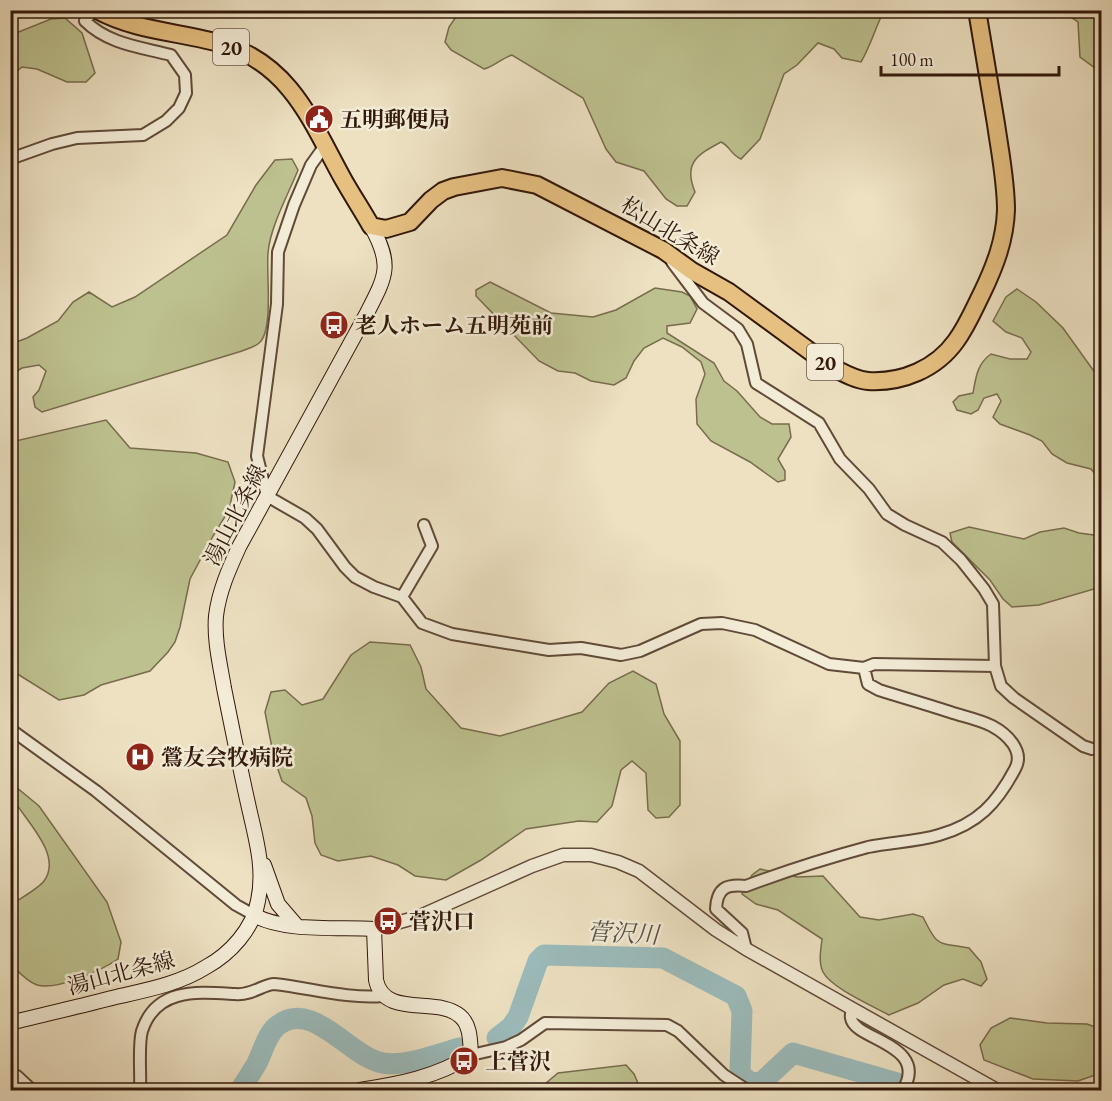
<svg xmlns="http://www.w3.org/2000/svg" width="1112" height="1101" viewBox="0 0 1112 1101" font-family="'EB Garamond','Noto Serif JP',serif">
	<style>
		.green { fill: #bdc18f; stroke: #776c4c; stroke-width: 1.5 }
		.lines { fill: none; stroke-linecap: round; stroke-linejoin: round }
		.river { stroke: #9bbbbb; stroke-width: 21 }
		.minor-casing { stroke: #604a38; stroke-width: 14 }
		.tertiary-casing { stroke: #604a38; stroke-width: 15 }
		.secondary-casing { stroke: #31180a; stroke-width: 16 }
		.primary-casing { stroke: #31180a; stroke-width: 20 }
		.minor { stroke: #f3ecd7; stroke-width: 10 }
		.tertiary { stroke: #f3ecd7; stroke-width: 12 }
		.secondary { stroke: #f3ecd7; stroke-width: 14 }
		.primary { stroke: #e6c081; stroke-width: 16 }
		.labels { text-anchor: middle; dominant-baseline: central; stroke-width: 5; stroke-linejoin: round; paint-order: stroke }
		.shield { fill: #f3ecd7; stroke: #6b5848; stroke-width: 1.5 }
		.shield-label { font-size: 21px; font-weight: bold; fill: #31180a }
		.poi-label { font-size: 22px; font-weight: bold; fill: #31180a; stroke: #f3ecd7; text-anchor: start }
		.street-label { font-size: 22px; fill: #31180a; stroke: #f3ecd7 }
		.water-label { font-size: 24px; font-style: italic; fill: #565148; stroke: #f3ecd7 }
	</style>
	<rect width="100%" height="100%" fill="#ede1c2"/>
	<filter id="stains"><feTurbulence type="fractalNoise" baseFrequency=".00333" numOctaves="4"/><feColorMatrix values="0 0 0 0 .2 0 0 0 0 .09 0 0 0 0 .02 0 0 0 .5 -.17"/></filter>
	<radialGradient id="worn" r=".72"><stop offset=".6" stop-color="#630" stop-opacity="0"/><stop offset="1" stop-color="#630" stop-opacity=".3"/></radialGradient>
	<!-- green -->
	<path class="green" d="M 460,11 L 460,10 L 884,11 C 875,28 871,45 861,62 L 842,58 L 834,49 L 818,43 L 797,65 L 784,74 L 760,139 L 741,159 C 731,155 730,146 721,142 C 697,155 683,163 695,192 L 687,206 L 677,206 L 666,199 L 644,171 L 616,162 L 606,149 L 583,98 L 512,55 C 502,58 495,66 484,69 L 451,50 L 445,42 L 449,27 Z
		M 1062,11 L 1101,11 L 1101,69 L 1095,68 L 1080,57 L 1078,22 Z
		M 65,18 L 82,33 L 95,73 L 86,82 L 67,82 L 37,69 L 22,67 L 11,76 L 11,35 L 51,19 Z
		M 292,159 L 298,170 C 288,195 270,227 268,253 C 266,272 274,331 259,343 C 255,347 247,349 242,351 L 42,412 L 35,407 L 33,397 L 39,390 L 46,371 L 39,365 L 22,368 L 11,375 L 11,344 L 27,338 L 58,321 L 73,302 L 89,292 L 112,307 L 135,297 L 227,235 L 256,185 L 275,160 Z
		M 490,282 L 551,313 L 593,317 L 616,310 L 655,288 L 682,292 L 690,296 L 697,309 L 690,323 L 667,326 L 667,333 L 714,363 L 724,381 L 737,391 L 760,417 L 772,424 L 789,424 L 791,437 L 778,459 L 785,471 L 785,480 L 778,482 L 750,462 L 711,441 L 697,424 L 696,399 L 705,374 L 701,362 L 682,347 L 663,338 L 644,348 L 634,361 L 626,378 L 614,385 L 591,381 L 575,373 L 558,371 L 539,361 L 476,296 L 476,290 Z
		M 1017,289 L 1036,302 L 1063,328 L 1101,381 L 1101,481 L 1091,469 L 1067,463 L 1052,454 L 1042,441 L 1030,435 L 1000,424 L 993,417 L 1001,401 L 997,394 L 984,398 L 978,410 L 971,414 L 957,410 L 953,402 L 959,396 L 973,393 C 976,377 977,364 991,354 L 1010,359 L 1027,359 L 1031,352 L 1022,338 L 1006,332 L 993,321 L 1006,297 Z
		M 106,420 L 130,448 L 196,453 L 228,462 L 235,482 L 229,510 L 213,536 L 190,579 L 180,627 L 175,642 L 168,652 L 150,671 L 101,685 L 84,695 L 59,700 L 11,670 L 11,442 Z
		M 969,527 L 1024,539 L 1040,532 L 1064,528 L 1079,533 L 1101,536 L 1101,587 L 1039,605 L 1012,607 L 1003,599 L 990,580 L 952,542 L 950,533 Z
		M 370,642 L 410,645 L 421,667 L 426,689 L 461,728 L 500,736 L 582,712 L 609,683 L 633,671 L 656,684 L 664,714 L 680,741 L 680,805 L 669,817 L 656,818 L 648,810 L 646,773 L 632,761 L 621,770 L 612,806 L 597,822 L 579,821 L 526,829 L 481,860 L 446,880 L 415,876 L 398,865 L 371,856 L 338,861 L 321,855 L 315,843 L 312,816 L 306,798 L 282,781 L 274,758 L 265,712 L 271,692 L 285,690 L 302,705 L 323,699 L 351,655 Z
		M 10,782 L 39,806 L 107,902 L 121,942 L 118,959 C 102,970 56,991 37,985 C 26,981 18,971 11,964 L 11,905 C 19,899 38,889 44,881 C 64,854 22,818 11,795 C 10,791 10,786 10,782 Z
		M 760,869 L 797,877 L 823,876 L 860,917 L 879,920 L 913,914 L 923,917 C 938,948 937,942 969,948 L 981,962 L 987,979 L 981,986 L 963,979 L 944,985 L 918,1003 L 889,1015 C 873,1006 831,988 823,972 C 818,962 821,949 822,939 L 778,910 L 756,904 L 742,894 L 752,875 Z
		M 1010,1018 L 1047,1023 L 1087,1024 L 1101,1029 L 1101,1073 L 1078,1081 L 1033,1079 L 984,1060 L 980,1045 L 991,1028 Z
		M 626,1065 L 634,1074 L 641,1090 L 506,1090 L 509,1085 L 525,1084 L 539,1089 L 558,1073 Z"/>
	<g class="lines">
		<!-- river -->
		<path class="river" d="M 497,1038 L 511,1027 L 518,1017 L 538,961 L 544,955 L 663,958 L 736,996 L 742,1011 L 740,1071 L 743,1077 L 752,1083 L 762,1082 L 793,1053 L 901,1084 L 906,1090
			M 240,1090 C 246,1081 252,1072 257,1063 C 263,1051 267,1034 277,1026 C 312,997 350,1058 383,1063 C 406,1067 438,1054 460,1048"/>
		<!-- minor casing -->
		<g class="minor-casing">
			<path id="minor" d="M 326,144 L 311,165 L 294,205 L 278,252 L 277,304 L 257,456 L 267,496 L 305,518 L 317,529 L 345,567 L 355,577 L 374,587 L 402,597 L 422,623 L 452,634 L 549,650 L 581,648 L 621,655 L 640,651 L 701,624 L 722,623 L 755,630 L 829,664 L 864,668 L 874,664 L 995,666
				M 10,159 L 52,144 L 77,138 L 143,135 L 166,121 L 179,108 L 186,93 L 185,75 L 171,55 C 140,47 108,44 85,21 L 93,10
				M 672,262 L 703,303 L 738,329 L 747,344 L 756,383 L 819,423 L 840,459 L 869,489 L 887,514 L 905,525 L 942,542 L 961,560 L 984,589 L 993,604 L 995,666 L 1001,686 L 1014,698 L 1083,746 L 1092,749
				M 402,597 L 432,546 L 424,525
				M 10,729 L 96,791 L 236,905 L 254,915
				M 746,949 L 742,933 L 716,909 C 717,888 726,884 746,886 C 786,871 827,858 868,847 C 891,842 916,842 939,835 C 978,824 997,803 1015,769 C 1025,751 1007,734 992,726 C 980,720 966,717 953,713 C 929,705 904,698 879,690 L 868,684 L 864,668
				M 852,1009 C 852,1012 850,1015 851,1018 C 854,1040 930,1044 903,1090
				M 471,1055 L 506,1047 L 521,1040 L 545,1023 L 667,1025 L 678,1031 L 724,1075 L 747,1090
				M 10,1076 L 17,1076 L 32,1090
				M 140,1090 C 141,1075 138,1044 142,1031 C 156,987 199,992 235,994 C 251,996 264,984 274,984 C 311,988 346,999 383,996"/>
		</g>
		<!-- tertiary casing -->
		<g class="tertiary-casing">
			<path id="tertiary" d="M 374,929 L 418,917 L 532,866 L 563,855 L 591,855 L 618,862 L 639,871 L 716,930 L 746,949 L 997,1090"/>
		</g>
		<!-- secondary casing -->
		<g class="secondary-casing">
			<path id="secondary" d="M 264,865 L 278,904 L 296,925
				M 254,915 C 283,932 339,927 374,929 L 376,980 C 384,1019 438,996 460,1016 C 471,1025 470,1042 471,1055 C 437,1077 399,1084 360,1090
				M 10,1023 C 46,1014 81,1006 116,997 C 147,990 179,984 206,967 C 230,954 253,929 258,901 C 265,869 256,839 249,808 C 240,768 232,728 224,688 C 220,664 214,640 216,616 C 219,591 229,569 239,547 L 367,313 C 386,276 393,265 371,226"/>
		</g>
		<!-- primary casing -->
		<g class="primary-casing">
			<path id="primary" d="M 97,10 C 137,32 184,32 226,45 C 292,67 312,123 343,179 C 352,195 362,210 371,226 L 386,229 L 410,222 L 431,200 L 443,191 L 454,187 L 502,178 L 537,185 L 663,250 L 692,271 L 729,292 L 830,366 C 842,372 855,380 868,381 C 902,383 936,369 956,341 C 967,326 974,309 982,293 C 995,266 1005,240 1006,210 C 1006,181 1000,152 996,124 C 990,86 983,48 977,10"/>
		</g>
		<!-- minor -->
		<use href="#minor" class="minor"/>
		<!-- tertiary -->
		<use href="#tertiary" class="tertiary"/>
		<!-- secondary -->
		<use href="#secondary" class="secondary"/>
		<!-- primary -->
		<use href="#primary" class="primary"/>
	</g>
	<!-- icons -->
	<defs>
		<g id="civic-disc" transform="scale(1.5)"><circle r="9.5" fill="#8f2418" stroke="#f3ecd7"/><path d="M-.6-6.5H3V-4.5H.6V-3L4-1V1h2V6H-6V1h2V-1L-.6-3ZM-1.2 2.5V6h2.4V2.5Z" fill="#fff"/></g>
		<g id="bus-disc" transform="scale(1.5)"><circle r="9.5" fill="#8f2418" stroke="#f3ecd7"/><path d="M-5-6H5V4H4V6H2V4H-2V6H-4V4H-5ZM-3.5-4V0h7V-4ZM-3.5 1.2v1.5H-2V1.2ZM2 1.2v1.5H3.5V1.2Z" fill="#fff"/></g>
		<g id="hospital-disc" transform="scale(1.5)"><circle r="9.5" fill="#8f2418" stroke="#f3ecd7"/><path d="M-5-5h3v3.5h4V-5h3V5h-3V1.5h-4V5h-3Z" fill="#fff"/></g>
	</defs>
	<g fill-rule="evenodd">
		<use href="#civic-disc" x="319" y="119"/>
		<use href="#bus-disc" x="334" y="325"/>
		<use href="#hospital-disc" x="140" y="757"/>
		<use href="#bus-disc" x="388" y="921"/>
		<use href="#bus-disc" x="464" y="1061"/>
	</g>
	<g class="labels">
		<!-- shield labels -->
		<g class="shield">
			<rect x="213" y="29" width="36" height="36" rx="4.5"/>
			<rect x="807" y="344" width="36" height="36" rx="4.5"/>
		</g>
		<g class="shield-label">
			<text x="231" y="47">20</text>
			<text x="825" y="362">20</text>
		</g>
		<!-- poi labels -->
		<g class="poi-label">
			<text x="340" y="119">五明郵便局</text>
			<text x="355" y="325">老人ホーム五明苑前</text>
			<text x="161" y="757">鶯友会牧病院</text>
			<text x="409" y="921">菅沢口</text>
			<text x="485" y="1061">上菅沢</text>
		</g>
		<!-- street labels -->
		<g class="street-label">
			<text transform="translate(670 231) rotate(31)">松山北条線</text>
			<text transform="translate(235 515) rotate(-63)">湯山北条線</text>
			<text transform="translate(121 973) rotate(-15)">湯山北条線</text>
		</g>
		<!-- water labels -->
		<g class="water-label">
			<text transform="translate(623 933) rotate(3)">菅沢川</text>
		</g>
	</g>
	<!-- margin -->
	<rect width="1112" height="1101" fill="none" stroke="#ede1c2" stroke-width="36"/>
	<rect x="12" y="12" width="1088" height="1077" fill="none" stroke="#31180a" stroke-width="3"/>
	<rect x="18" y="18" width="1076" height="1065" fill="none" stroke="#31180a" stroke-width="1.5"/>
	<!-- scale -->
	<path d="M881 66v9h178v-9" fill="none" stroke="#31180a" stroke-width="3"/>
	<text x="890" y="66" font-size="18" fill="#31180a" stroke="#f3ecd7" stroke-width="4.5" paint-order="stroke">100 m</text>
	<rect width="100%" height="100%" filter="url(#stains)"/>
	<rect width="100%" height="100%" fill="url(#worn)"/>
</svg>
